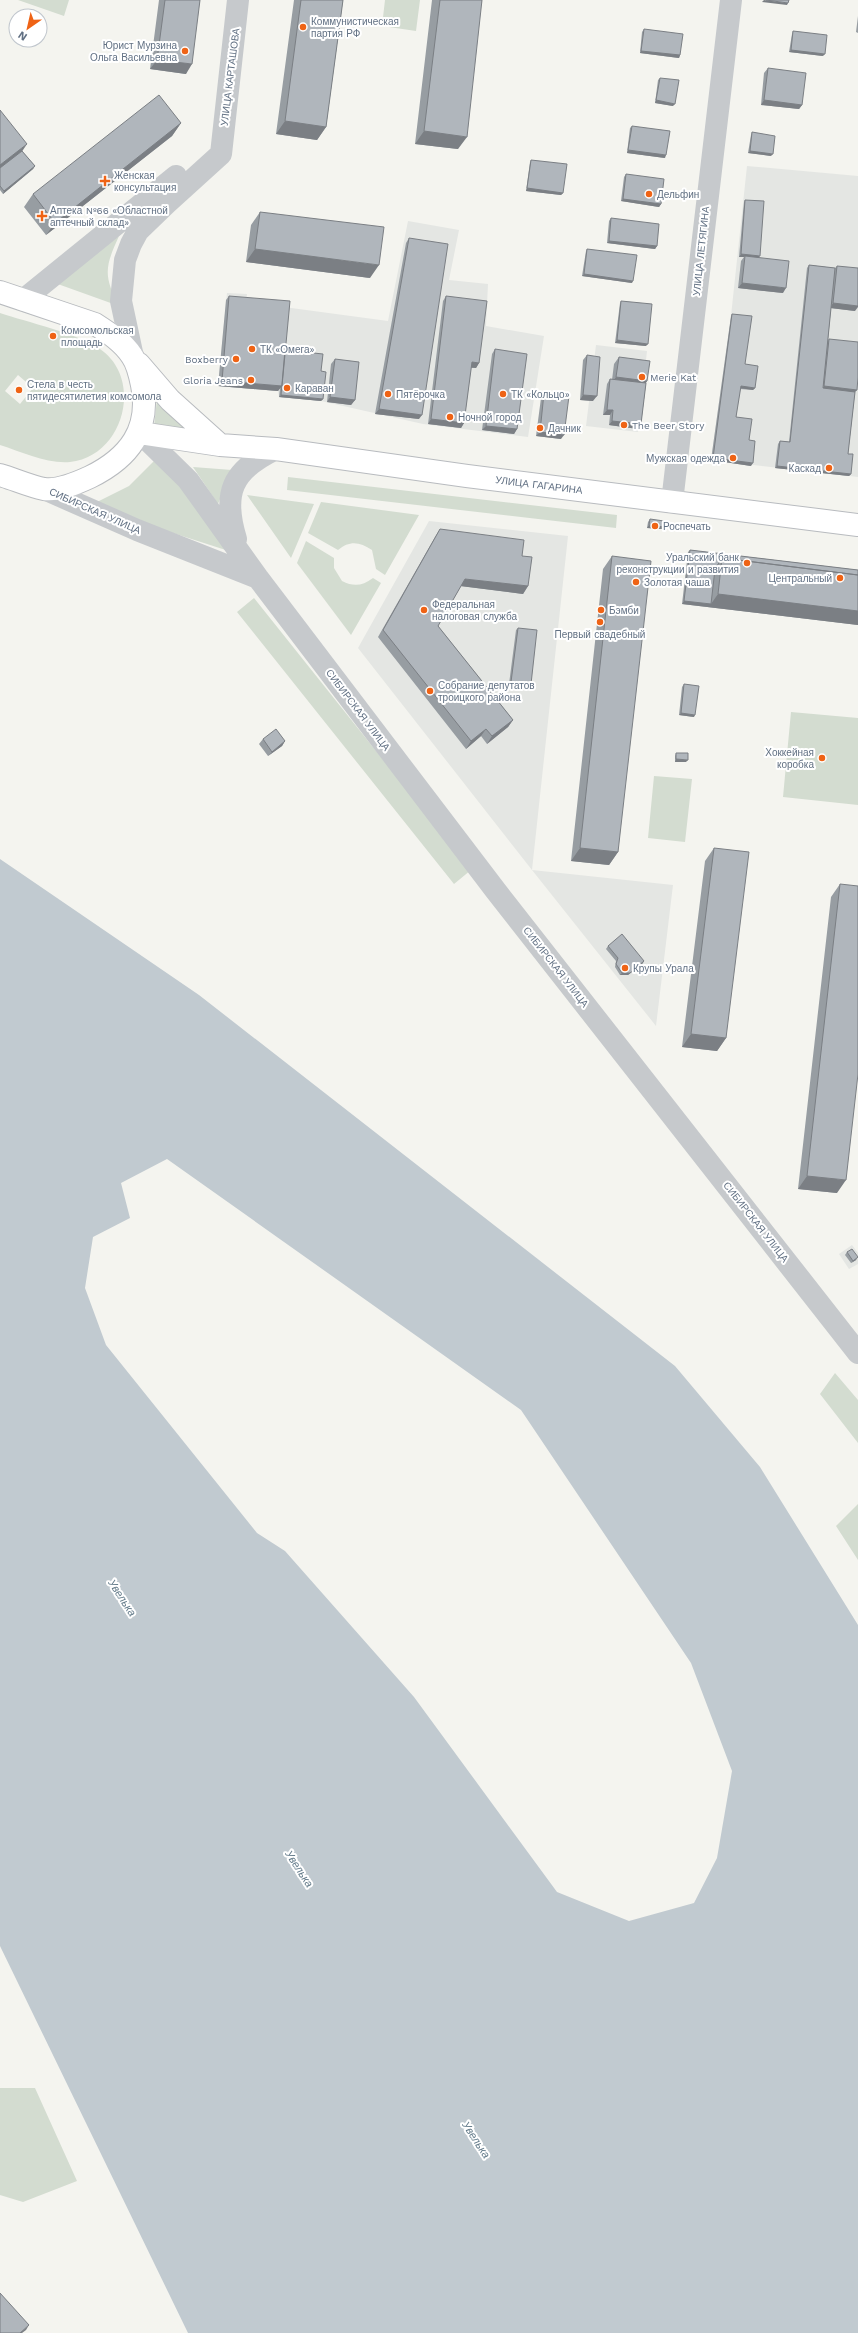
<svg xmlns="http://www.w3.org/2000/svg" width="858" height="2333" viewBox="0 0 858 2333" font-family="'Work Sans',sans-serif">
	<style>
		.built { fill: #e4e6e3 }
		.green { fill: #d3dcd0; fill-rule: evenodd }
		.water { fill: #c1cad0; fill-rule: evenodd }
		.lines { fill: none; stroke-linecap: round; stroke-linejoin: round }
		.major-casing { stroke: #b8bbbf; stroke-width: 24 }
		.minor { stroke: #c6c9cc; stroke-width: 22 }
		.major { stroke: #fff; stroke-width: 22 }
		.wall { fill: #979da2 }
		.shaded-wall { fill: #7b7f84 }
		.building { fill: #b0b6bc; stroke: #7b7f84 }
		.poi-dot { fill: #ef6315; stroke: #fff; stroke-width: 1.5 }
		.labels { text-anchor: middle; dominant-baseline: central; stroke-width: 4; stroke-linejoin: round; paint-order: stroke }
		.poi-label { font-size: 10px; fill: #617083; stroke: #fff; text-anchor: start }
		.street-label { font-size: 10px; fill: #617083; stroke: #fff }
		.water-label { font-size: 11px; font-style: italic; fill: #617988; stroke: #fff }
	</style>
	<rect width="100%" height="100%" fill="#f4f4ef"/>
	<!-- built -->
	<path class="built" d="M 747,166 L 858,176 L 858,477 L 711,460 L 731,316 Z
		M 408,221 L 459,230 L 449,280 L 488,284 L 486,326 L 544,336 L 528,437 L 423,424 L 321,401 L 279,397 L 278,391 L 218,386 L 227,293 L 247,294 L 246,302 L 388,321 Z
		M 596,345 L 647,351 L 638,432 L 586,426 Z
		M 429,521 L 568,536 L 532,870 L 673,885 L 656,1026 L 532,870 L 358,648 Z
		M 852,1245 L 858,1253 L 858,1264 L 849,1269 L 839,1254 Z"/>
	<!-- green -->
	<path class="green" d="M 18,0 L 69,0 L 64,16 Z
		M 385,0 L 420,0 L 416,31 L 382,26 Z
		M 119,236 C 105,267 103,275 119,306 L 55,283 Z
		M 0,313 C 27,322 79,334 100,349 C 144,379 124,456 70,462 C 47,464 22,452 0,445 ZM 18,375 L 33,388 L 20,404 L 5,391 Z
		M 157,399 L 197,435 L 154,427 Z
		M 160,455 L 235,553 L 89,506 L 129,486 Z
		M 193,467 L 232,470 L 218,504 Z
		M 288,477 L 617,515 L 616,528 L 287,490 Z
		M 247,495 L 314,504 L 291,558 Z
		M 321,502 L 419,515 L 385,575 L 376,569 L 372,550 C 360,542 350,540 338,550 L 308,533 Z
		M 306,541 L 334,558 L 334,568 L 342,581 C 354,587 362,586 373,578 L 381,583 L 351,635 L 297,563 Z
		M 254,598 L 471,870 L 454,884 L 237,612 Z
		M 791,712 L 858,718 L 858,805 L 783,797 Z
		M 654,776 L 692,779 L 685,842 L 648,838 Z
		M 835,1373 L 858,1400 L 858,1443 L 820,1394 Z
		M 858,1504 L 858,1560 L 836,1526 Z
		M 0,2088 L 35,2088 L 77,2181 L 23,2202 L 0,2195 Z"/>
	<!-- water -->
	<path class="water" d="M 0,859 L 199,995 L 675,1366 L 760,1467 L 858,1625 L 858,2333 L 188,2333 L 0,1946 ZM 167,1159 L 521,1410 L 691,1663 L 732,1771 L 717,1858 L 694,1903 L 629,1921 L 557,1892 L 414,1697 L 285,1551 L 257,1533 L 106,1345 L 85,1288 L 93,1237 L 130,1218 L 121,1183 Z"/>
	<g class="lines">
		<!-- major casing -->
		<g class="major-casing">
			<path id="major" d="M 0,292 L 95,324 C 109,333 123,342 132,356 C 137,363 140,375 142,385 C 151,429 129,458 90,477 C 77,483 59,491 44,489 C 29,486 14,479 0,475
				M 139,364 L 170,400 L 220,445
				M 140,433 L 220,445 L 276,449 L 467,476 L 858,525"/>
		</g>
		<!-- minor -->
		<path class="minor" d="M 23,300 L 176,176
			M 133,357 L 121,301 L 125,260 L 131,244 L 138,231 L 167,203 L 221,154 L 238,0
			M 140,433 L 188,480 L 258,578 L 496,891 L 858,1353
			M 44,489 L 137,530 L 258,578
			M 672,502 L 731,0
			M 236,539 C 222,493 232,470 276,449"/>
		<!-- major -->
		<use href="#major" class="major"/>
	</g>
	<!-- wall -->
	<path class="wall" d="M 159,0 L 200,0 L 186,74 L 150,69 Z
		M 294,0 L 343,0 L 326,127 L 317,140 L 276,134 Z
		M 432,0 L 482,0 L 458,149 L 415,144 Z
		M 858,16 L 858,33 L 856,32 Z
		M 644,29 L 680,55 L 679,58 L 640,53 L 642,32 Z
		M 793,31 L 823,56 L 789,52 L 792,34 Z
		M 768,68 L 802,105 L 799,109 L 761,105 L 764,73 Z
		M 660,78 L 673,106 L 655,103 L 658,80 Z
		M 0,110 L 22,151 L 35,166 L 33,169 L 3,194 L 0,190 Z
		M 181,123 L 172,136 L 46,235 L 24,207 L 33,194 Z
		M 632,126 L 665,158 L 627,153 L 630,128 Z
		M 752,132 L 771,156 L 748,153 L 751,135 Z
		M 531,160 L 563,193 L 561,195 L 526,191 L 530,162 Z
		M 626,174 L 661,204 L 659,207 L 621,201 L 624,177 Z
		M 745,200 L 759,257 L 783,293 L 738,288 L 741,261 L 744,257 L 739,257 L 744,202 Z
		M 260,212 L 370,278 L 246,262 L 251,225 Z
		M 611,218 L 657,246 L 655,249 L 607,243 L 609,221 Z
		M 409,238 L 419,419 L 375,414 L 406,243 Z
		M 587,249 L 632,283 L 582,276 L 586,251 Z
		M 809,265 L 835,268 L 837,266 L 855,311 L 831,308 L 828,341 L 829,339 L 857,390 L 855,392 L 848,454 L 851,474 L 849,476 L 775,468 L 778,444 L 780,441 L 789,442 L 807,268 Z
		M 229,296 L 285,350 L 321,371 L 323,399 L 321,401 L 279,397 L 280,388 L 278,391 L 218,386 L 226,300 Z
		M 446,296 L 479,363 L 476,368 L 471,368 L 464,423 L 461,428 L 428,424 L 443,301 Z
		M 621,301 L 646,346 L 615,343 L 620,303 Z
		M 732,314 L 745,364 L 755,388 L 753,390 L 740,389 L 736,417 L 749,440 L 751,466 L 711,460 L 731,316 Z
		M 495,349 L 517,429 L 514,434 L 482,430 L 492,354 Z
		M 587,355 L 593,401 L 580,400 L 583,360 Z
		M 619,357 L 647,381 L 646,383 L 641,424 L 638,429 L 609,425 L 610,415 L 603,415 L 607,384 L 610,379 L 612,380 L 614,364 Z
		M 335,359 L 355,400 L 351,405 L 327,402 L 331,364 Z
		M 544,393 L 561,439 L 536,436 L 541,398 Z
		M 650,519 L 664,527 L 662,529 L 647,528 L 648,522 Z
		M 440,529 L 522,556 L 528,586 L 523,594 L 461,586 L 438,626 L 513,720 L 508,727 L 487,744 L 481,736 L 466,749 L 378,637 L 435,537 Z
		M 690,550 L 858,570 L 858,625 L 682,604 L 688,552 Z
		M 612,556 L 618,852 L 609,865 L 571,861 L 603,569 Z
		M 518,628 L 529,686 L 509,684 L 516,630 Z
		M 684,684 L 694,717 L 679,715 L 682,687 Z
		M 263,739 L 285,741 L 282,746 L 268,756 L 259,744 Z
		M 676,753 L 686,762 L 675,762 L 675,756 Z
		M 714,848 L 726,1038 L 717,1051 L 682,1047 L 705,861 Z
		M 840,884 L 837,1193 L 798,1189 L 831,897 Z
		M 608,946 L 643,963 L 628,975 L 620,975 L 615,967 L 616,961 L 606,949 Z
		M 847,1252 L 856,1260 L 851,1263 L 845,1255 Z"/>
	<!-- shaded-wall -->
	<path class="shaded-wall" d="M 764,0 L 788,3 L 787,5 L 762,2 Z
		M 791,50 L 825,54 L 823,56 L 789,52 Z
		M 641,51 L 680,55 L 679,58 L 640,53 Z
		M 157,60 L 192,64 L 186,74 L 150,69 Z
		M 656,100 L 675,104 L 673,106 L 655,103 Z
		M 764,100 L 802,105 L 799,109 L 761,105 Z
		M 285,121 L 326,127 L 317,140 L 276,134 Z
		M 181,123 L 172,136 L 46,235 L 55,223 Z
		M 424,131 L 467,137 L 458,149 L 415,144 Z
		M 27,144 L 21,153 L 0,169 L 0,165 Z
		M 628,150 L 666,155 L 665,158 L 627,153 Z
		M 750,151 L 773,154 L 771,156 L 748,153 Z
		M 35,166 L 33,169 L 3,194 L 4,191 Z
		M 527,188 L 563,193 L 561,195 L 526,191 Z
		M 623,199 L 661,204 L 659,207 L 621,201 Z
		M 609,241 L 657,246 L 655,249 L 607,243 Z
		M 255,249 L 379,265 L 370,278 L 246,262 Z
		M 741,254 L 760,256 L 758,258 L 745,256 L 744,257 L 739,257 Z
		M 584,274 L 633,281 L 632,283 L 582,276 Z
		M 742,283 L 786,288 L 783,293 L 738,288 Z
		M 833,303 L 858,306 L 858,307 L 855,311 L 830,308 Z
		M 617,340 L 648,344 L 646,346 L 615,343 Z
		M 472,362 L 479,363 L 476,368 L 468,367 Z
		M 616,377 L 647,381 L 642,388 L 611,384 Z
		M 222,381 L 282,386 L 278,391 L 218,386 Z
		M 741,386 L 755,388 L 753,390 L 739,388 Z
		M 824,386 L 857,390 L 853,394 L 821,391 Z
		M 281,395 L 323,399 L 321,401 L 279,397 Z
		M 583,395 L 597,396 L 593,401 L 580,400 Z
		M 330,397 L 355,400 L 351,405 L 327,402 Z
		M 379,409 L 422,415 L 419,419 L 375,414 Z
		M 607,410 L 613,410 L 610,415 L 603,415 Z
		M 431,419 L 464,423 L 461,428 L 428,424 Z
		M 612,421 L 641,424 L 638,429 L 609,425 Z
		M 486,426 L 517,429 L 514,434 L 482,430 Z
		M 540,432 L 564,435 L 561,439 L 536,436 Z
		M 713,458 L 753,463 L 751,466 L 711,460 Z
		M 777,466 L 851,474 L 849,476 L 775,468 Z
		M 649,525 L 664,527 L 662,529 L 647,528 Z
		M 465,579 L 528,586 L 523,594 L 460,586 Z
		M 718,594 L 858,611 L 858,625 L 682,604 L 684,601 L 711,604 Z
		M 511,682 L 531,684 L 529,686 L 509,684 Z
		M 681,713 L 695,715 L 694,717 L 679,715 Z
		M 513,720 L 508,727 L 487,744 L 492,736 Z
		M 486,729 L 481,736 L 466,749 L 471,741 Z
		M 285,741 L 282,746 L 268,756 L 272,752 Z
		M 676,759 L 688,760 L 686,762 L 675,762 Z
		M 580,848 L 618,852 L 609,865 L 571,861 Z
		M 644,961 L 643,963 L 628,975 L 620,975 L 622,973 Z
		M 691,1034 L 726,1038 L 717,1051 L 682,1047 Z
		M 807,1176 L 846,1180 L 837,1193 L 798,1189 Z
		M 858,1257 L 856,1260 L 851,1263 L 853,1261 Z
		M 29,2325 L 26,2330 L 22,2333 L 20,2333 Z"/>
	<!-- building -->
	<path class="building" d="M 165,0 L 200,0 L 192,64 L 157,60 Z
		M 301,0 L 343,0 L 326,127 L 285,121 Z
		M 440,0 L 482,0 L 467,137 L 424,131 Z
		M 766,0 L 789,0 L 788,3 Z
		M 644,29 L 683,34 L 680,55 L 641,51 Z
		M 793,31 L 827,35 L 825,54 L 791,50 Z
		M 768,68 L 806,73 L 802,105 L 764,100 Z
		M 660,78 L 679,80 L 675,104 L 656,100 Z
		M 159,95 L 181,123 L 55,223 L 33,194 Z
		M 0,110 L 27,144 L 0,165 Z
		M 632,126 L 670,131 L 666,155 L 628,150 Z
		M 752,132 L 775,136 L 773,154 L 750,151 Z
		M 22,151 L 35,166 L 4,191 L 0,186 L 0,168 Z
		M 531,160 L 567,164 L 563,193 L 527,188 Z
		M 626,174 L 664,179 L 661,204 L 623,199 Z
		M 745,200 L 764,201 L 760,256 L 741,254 Z
		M 260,212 L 384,227 L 379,265 L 255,249 Z
		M 611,218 L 659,224 L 657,246 L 609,241 Z
		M 409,238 L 448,244 L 422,415 L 379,409 Z
		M 587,249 L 637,255 L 633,281 L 584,274 Z
		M 745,256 L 789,261 L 786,288 L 742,283 Z
		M 809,265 L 835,268 L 823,388 L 855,392 L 848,454 L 853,454 L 851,474 L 777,466 L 780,441 L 790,442 Z
		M 837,266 L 858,268 L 858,306 L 833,303 Z
		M 229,296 L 290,301 L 282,386 L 222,381 Z
		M 446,296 L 487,301 L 479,363 L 472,362 L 464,423 L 431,419 Z
		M 621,301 L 652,304 L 648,344 L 617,340 Z
		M 732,314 L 752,316 L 745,364 L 758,366 L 755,388 L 741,386 L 736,417 L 752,419 L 749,440 L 755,441 L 753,463 L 713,458 Z
		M 829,339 L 858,342 L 858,377 L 857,390 L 824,386 Z
		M 495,349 L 527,354 L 517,429 L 486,426 Z
		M 285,350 L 323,354 L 321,371 L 326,372 L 323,399 L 281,395 Z
		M 587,355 L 600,357 L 597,396 L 583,395 Z
		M 619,357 L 650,361 L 647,381 L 616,377 Z
		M 335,359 L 359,362 L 355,400 L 330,397 Z
		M 610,379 L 646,383 L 641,424 L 612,421 L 613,410 L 607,410 Z
		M 544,393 L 569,396 L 564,435 L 540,432 Z
		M 650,519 L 664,521 L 664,527 L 649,525 Z
		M 440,529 L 524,540 L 522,556 L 532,557 L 528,586 L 465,579 L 438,626 L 513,720 L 492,736 L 486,729 L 471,741 L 383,630 Z
		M 690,550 L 858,570 L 858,575 L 722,558 L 715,569 L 711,604 L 684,601 Z
		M 612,556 L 651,561 L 618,852 L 580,848 Z
		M 722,558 L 858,575 L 858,611 L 718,594 Z
		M 518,628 L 537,630 L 531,684 L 511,682 Z
		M 684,684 L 699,686 L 695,715 L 681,713 Z
		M 276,729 L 285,741 L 272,752 L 263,739 Z
		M 676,753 L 688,753 L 688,760 L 676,759 Z
		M 714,848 L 749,852 L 726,1038 L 691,1034 Z
		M 840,884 L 858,886 L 858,1074 L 846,1180 L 807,1176 Z
		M 622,934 L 644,961 L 630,973 L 622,973 L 616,964 L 618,958 L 608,946 Z
		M 852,1249 L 858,1257 L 853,1261 L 847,1252 Z
		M 0,2293 L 29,2325 L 20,2333 L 0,2333 Z"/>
	<!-- markers -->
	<g class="poi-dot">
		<circle cx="303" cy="27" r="4"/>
		<circle cx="185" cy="51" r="4"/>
		<path d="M103 175h4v4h4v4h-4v4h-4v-4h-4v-4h4z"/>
		<circle cx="649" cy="194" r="4"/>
		<path d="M40 210h4v4h4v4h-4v4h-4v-4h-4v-4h4z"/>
		<circle cx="53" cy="336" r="4"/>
		<circle cx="252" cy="349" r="4"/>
		<circle cx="236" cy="359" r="4"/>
		<circle cx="642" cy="377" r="4"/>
		<circle cx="251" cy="380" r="4"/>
		<circle cx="287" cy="388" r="4"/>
		<circle cx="19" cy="390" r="4"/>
		<circle cx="388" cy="394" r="4"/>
		<circle cx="503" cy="394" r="4"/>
		<circle cx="450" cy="417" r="4"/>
		<circle cx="624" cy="425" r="4"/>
		<circle cx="540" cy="428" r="4"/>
		<circle cx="733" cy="458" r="4"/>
		<circle cx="829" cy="468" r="4"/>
		<circle cx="655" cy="526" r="4"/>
		<circle cx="747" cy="563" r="4"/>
		<circle cx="840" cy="578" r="4"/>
		<circle cx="636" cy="582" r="4"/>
		<circle cx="424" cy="610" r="4"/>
		<circle cx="601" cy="610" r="4"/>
		<circle cx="600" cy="622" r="4"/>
		<circle cx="430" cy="691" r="4"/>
		<circle cx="822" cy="758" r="4"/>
		<circle cx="625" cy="968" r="4"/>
	</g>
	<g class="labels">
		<!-- poi labels -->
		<g class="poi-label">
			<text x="311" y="21">Коммунистическая<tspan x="311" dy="12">партия РФ</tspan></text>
			<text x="177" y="45" text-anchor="end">Юрист Мурзина<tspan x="177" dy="12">Ольга Васильевна</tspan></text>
			<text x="114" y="175">Женская<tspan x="114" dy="12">консультация</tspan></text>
			<text x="657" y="194">Дельфин</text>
			<text x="50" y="210">Аптека №66 «Областной<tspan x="50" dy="12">аптечный склад»</tspan></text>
			<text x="61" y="330">Комсомольская<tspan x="61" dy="12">площадь</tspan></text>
			<text x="260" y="349">ТК «Омега»</text>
			<text x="228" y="359" text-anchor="end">Boxberry</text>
			<text x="650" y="377">Merie Kat</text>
			<text x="243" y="380" text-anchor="end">Gloria Jeans</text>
			<text x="27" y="384">Стела в честь<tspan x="27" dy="12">пятидесятилетия комсомола</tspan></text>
			<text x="295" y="388">Караван</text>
			<text x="396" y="394">Пятёрочка</text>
			<text x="511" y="394">ТК «Кольцо»</text>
			<text x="458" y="417">Ночной город</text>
			<text x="632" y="425">The Beer Story</text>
			<text x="548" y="428">Дачник</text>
			<text x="725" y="458" text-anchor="end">Мужская одежда</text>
			<text x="821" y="468" text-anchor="end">Каскад</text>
			<text x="663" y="526">Роспечать</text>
			<text x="739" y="557" text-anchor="end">Уральский банк<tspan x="739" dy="12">реконструкции и развития</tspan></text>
			<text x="832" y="578" text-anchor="end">Центральный</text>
			<text x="644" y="582">Золотая чаша</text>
			<text x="432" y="604">Федеральная<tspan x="432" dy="12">налоговая служба</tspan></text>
			<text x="609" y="610">Бэмби</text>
			<text x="600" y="634" text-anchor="middle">Первый свадебный</text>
			<text x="438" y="685">Собрание депутатов<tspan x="438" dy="12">троицкого района</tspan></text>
			<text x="814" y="752" text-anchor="end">Хоккейная<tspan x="814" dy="12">коробка</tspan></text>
			<text x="633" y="968">Крупы Урала</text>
		</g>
		<!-- street labels -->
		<g class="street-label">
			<text transform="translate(230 77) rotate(-83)">УЛИЦА КАРТАШОВА</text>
			<text transform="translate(701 251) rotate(-84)">УЛИЦА ЛЕТЯГИНА</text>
			<text transform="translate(539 485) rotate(7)">УЛИЦА ГАГАРИНА</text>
			<text transform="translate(95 511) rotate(24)">СИБИРСКАЯ УЛИЦА</text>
			<text transform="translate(358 710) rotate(53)">СИБИРСКАЯ УЛИЦА</text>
			<text transform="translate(556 967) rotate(52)">СИБИРСКАЯ УЛИЦА</text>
			<text transform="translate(756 1222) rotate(52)">СИБИРСКАЯ УЛИЦА</text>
		</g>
		<!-- water labels -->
		<g class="water-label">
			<text transform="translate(122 1598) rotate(57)">Увелька</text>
			<text transform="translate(299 1869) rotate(57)">Увелька</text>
			<text transform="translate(476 2140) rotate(57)">Увелька</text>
		</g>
	</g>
	<!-- north arrow -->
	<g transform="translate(28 28) rotate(214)"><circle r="19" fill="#ffffff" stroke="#c0c6cd"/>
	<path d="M0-3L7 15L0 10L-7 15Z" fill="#ef6315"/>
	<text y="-6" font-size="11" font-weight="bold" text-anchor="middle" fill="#617083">N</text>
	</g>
</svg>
